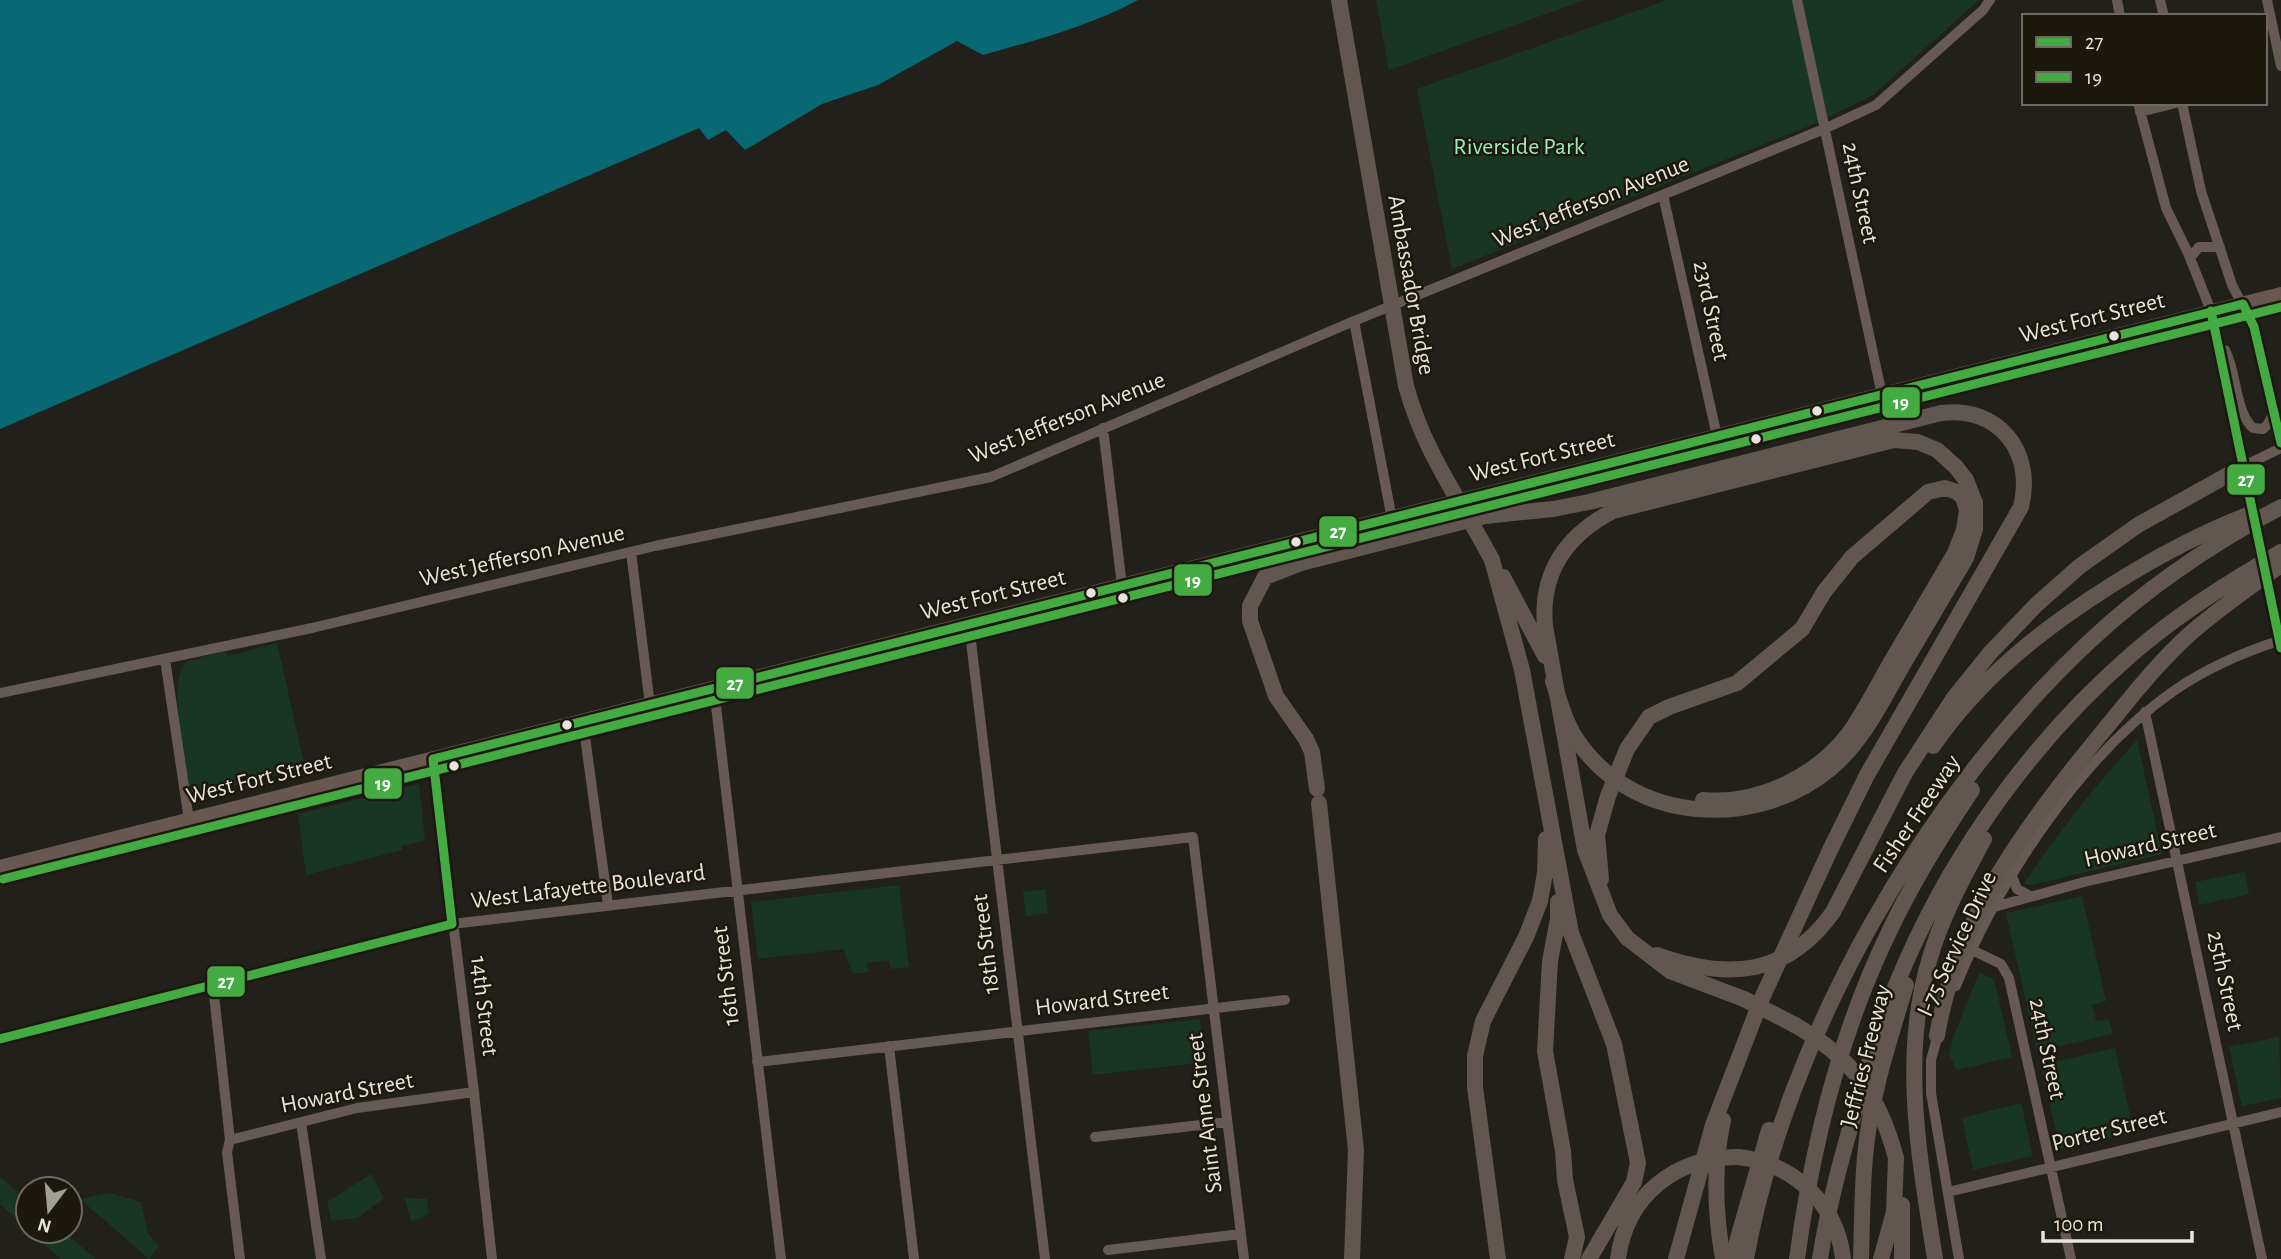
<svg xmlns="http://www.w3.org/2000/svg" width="2281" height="1259" viewBox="0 0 2281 1259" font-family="'Alegreya Sans',sans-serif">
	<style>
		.green { fill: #193624 }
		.water { fill: #086873 }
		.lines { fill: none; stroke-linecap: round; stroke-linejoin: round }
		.minor { stroke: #675954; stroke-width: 10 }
		.major { stroke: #685851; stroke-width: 14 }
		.highway { stroke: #625650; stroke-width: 16 }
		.minor-bridge { stroke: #675954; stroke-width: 10 }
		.highway-bridge { stroke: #625650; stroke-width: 16 }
		.bus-1-casing { stroke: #1d180d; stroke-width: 14 }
		.bus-2-casing { stroke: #1d180d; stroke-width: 14 }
		.bus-1 { stroke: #44aa42; stroke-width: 9 }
		.bus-2 { stroke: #44aa42; stroke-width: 9 }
		.bus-dot { fill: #e7e4dc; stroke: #1d180d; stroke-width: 2.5 }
		.labels { text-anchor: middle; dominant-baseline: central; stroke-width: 5; stroke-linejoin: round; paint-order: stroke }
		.park-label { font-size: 24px; fill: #96edb5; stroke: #1d180d }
		.street-label { font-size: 24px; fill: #e7e4dc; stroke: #1d180d }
		.line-badge { stroke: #1d180d; stroke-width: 2.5 }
		.badge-label { font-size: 19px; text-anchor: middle; font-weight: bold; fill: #fff }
	</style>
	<rect width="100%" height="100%" fill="#22201a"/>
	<!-- green -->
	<path class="green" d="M 1376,0 L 1585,0 L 1389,70 Z
		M 1667,0 L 1979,0 L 1872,96 L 1807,127 L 1452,269 L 1417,89 Z
		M 277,643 L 305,768 L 191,796 L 182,750 L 185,745 L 181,744 C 180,726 167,653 199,660 L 202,657 L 225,652 L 229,656 Z
		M 2137,740 L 2162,854 L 2032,885 L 2024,884 C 2058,832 2095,786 2137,740 Z
		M 419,784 L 425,840 L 402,846 L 402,850 L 306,875 L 298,814 Z
		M 2245,872 L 2249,894 L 2199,905 L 2195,882 Z
		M 899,885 L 909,967 L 891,969 L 889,960 L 867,963 L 868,972 L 853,974 L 843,949 L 758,959 L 751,902 Z
		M 1045,889 L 1048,913 L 1026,916 L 1023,892 Z
		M 2082,896 L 2106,1001 L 2092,1005 L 2096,1021 L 2109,1019 L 2113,1034 L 2037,1051 L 2006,913 Z
		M 1979,973 L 1994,979 L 2012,1057 L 1957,1070 L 1949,1055 L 1953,1038 Z
		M 1200,1019 L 1205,1062 L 1093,1075 L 1088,1031 Z
		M 2279,1037 L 2281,1098 L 2242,1106 L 2229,1047 Z
		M 2115,1048 L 2134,1133 L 2060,1149 L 2041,1065 Z
		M 2021,1103 L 2033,1156 L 1973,1170 L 1962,1118 Z
		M 371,1174 L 384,1198 L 358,1218 L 331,1221 L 327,1202 Z
		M 0,1177 L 28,1201 L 28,1229 L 0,1204 Z
		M 110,1193 L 141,1202 L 148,1234 L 159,1246 L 149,1259 L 80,1199 Z
		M 405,1198 L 427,1199 L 429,1214 L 411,1222 Z
		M 30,1231 L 63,1231 L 96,1259 L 61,1259 Z"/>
	<!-- water -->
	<path class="water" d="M 0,0 L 1138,0 C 1090,26 1036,40 983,55 L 957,41 L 878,85 L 822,104 L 745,150 L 726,130 L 708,140 L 699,128 L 0,429 Z"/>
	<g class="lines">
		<!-- minor -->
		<path class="minor" d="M 1797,0 L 1882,395
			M 2117,0 L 2120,16
			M 2160,0 L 2164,16
			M 2267,0 L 2281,66
			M 2138,103 L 2166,208 L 2188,253 L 2211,311 L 2247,482
			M 2182,103 L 2201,191 L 2232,285 L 2254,327 L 2281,443
			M 2140,112 L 2176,103
			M 1663,195 L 1717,436
			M 2190,258 L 2199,247 L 2220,247
			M 1354,321 L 1392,519
			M 2225,350 C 2237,373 2235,412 2253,428 L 2263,429 L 2268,424 L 2274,412
			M 1103,428 L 1122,586
			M 2244,466 L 2281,448
			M 631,552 L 650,705
			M 2272,604 L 2281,646
			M 969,625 L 1045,1259
			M 165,659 L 189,820
			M 714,689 L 781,1259
			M 0,693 L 312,628 L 655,546 L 991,477 L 1354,321 L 1824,129 L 1876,105 L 1983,10 L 1990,0
			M 2145,712 L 2262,1259
			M 583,722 L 608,905
			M 433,759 L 474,1092 L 492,1259
			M 2012,876 L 2017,889 L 2030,896
			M 1994,907 L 2084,882 L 2281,837
			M 1972,950 L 2001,964 L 2009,978 L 2071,1259
			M 213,986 L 230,1140 L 227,1152 L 240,1259
			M 1956,986 C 1998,881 2081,755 2175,690 C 2207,668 2244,652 2281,640
			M 1939,1031 L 1931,1060 L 1931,1093 L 1959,1259
			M 0,1039 L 452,924 L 1193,837 L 1244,1259
			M 889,1046 L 914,1259
			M 757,1062 L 1285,1000
			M 301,1122 L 321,1259
			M 1095,1137 L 1227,1122
			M 230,1140 L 357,1108 L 474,1092
			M 1948,1192 L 2281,1112
			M 1108,1250 L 1241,1234"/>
		<!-- major -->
		<path class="major" d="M 0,867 L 2281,294"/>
		<!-- highway -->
		<path class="highway" d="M 1492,560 L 1522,670 L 1571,933 L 1614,1044 L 1638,1163 L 1634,1182 L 1589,1259
			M 1503,577 L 1545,656
			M 1933,746 C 1980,678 2041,630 2110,586 C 2156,557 2202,532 2253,513
			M 1317,789 L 1312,752 L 1306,739 L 1276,696 L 1250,621 L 1250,606 L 1265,577 L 1301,563 L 1485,516 L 1553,509 L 1589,502 L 1941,413 C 1998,406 2035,451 2021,507 L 1867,775 L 1831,848
			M 1319,803 L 1356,1150 L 1352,1259
			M 1601,879 L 1597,835 L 1608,796 L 1627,749 L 1649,717 L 1669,707 L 1737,683 L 1802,629 L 1824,592 L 1852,557 L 1928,492 L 1945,488 L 1957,492 L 1963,497 L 1967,510 L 1964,530 L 1955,553 L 1891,662
			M 1558,902 L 1558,919 L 1550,961 L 1545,1051 L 1563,1151 L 1565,1180 L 1577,1237 L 1572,1259
			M 1657,955 C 1727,980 1787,977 1833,912 L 1905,773 L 1953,699 L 1990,653 L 2036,605 L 2080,566 L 2138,525 L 2244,466
			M 1795,1025 L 1744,999 L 1670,971 L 1627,938 L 1610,915 L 1585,850 L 1545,626 C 1540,572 1567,535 1613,511 L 1894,440 L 1918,442 L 1937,450 L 1956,467 L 1966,480 L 1975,503 L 1975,529 L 1966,558 L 1901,668
			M 1937,1036 C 1956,919 2026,825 2100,735 C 2129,700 2157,663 2192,632 C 2220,608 2251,586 2281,565
			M 1498,1259 L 1475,1087 L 1475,1056 L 1483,1021 L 1526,937 L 1540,901 L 1545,873 L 1546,839
			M 1618,1259 C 1626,1195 1676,1157 1738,1157
			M 1732,1259 L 1769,1130
			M 1746,1259 C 1786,1037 1926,793 2091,640 C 2148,587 2213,543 2281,507
			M 1797,1259 C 1812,1146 1839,1035 1889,932 C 1912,883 1941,836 1972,790
			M 1820,1259 C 1828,1206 1842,1156 1857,1104 C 1870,1057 1885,1009 1905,964 C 1956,847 2036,737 2132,654 C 2178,614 2229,582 2281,552
			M 1861,1259 C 1862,1225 1862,1191 1865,1157 C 1870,1098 1889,1041 1906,985
			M 1881,1259 L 1894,1212 L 1896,1158
			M 1902,1259 L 1902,1205
			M 1935,1259 C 1920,1161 1900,1059 1929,961 C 1941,918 1963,878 1984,839"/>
		<!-- minor-bridge -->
		<path class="minor-bridge" d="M 2247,482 L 2272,604"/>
		<!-- highway-bridge -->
		<path class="highway-bridge" d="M 1339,0 L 1406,386 C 1425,455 1460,499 1492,560
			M 1553,681 C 1560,702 1565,722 1577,740 C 1634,825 1757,830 1831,768 C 1863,741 1881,703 1901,668
			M 1703,800 C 1759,805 1817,776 1850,732 C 1865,710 1878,685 1891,662
			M 1795,1025 C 1852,1058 1879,1094 1896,1158
			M 1723,1120 C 1713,1166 1715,1213 1723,1259
			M 1738,1157 C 1793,1163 1837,1203 1843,1259
			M 1676,1259 L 1713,1125 L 1762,998 L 1831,848"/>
		<!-- bus-1 casing -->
		<g class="bus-1-casing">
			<path id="bus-1" d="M 2243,304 L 2254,327 L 2281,443
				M 2211,311 L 2281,648
				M 433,759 L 2243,304
				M 433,759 L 452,924
				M 0,1039 L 452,924"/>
		</g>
		<!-- bus-2 casing -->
		<g class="bus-2-casing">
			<path id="bus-2" d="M 3,879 L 2281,307"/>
		</g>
		<!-- bus-1 -->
		<use href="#bus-1" class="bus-1"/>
		<!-- bus-2 -->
		<use href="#bus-2" class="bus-2"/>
	</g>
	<!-- markers -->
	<g class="bus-dot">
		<circle cx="2114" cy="336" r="6"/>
		<circle cx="1817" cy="411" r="6"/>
		<circle cx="1756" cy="439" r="6"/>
		<circle cx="1296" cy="542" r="6"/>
		<circle cx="1091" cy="593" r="6"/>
		<circle cx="1123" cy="598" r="6"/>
		<circle cx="567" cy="725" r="6"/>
		<circle cx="454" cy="766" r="6"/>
	</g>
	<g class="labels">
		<!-- park labels -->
		<g class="park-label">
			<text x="1519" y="147">Riverside Park</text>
		</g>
		<!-- street labels -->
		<g class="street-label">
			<text transform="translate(1860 193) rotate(78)">24th Street</text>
			<text transform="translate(1591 202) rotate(-22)">West Jefferson Avenue</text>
			<text transform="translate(1411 285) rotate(80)">Ambassador Bridge</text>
			<text transform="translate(1711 311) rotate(78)">23rd Street</text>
			<text transform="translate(2092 318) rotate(-14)">West Fort Street</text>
			<text transform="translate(1067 418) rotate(-22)">West Jefferson Avenue</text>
			<text transform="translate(1542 457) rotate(-14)">West Fort Street</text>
			<text transform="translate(522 556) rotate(-13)">West Jefferson Avenue</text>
			<text transform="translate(993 595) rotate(-14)">West Fort Street</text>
			<text transform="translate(259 779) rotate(-14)">West Fort Street</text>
			<text transform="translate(1917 814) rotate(-56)">Fisher Freeway</text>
			<text transform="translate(2150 845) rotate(-13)">Howard Street</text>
			<text transform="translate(588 887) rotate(-7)">West Lafayette Boulevard</text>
			<text transform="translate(986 944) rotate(-97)">18th Street</text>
			<text transform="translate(1957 944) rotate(-65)">I-75 Service Drive</text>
			<text transform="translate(726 976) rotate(-97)">16th Street</text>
			<text transform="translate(2225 981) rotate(78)">25th Street</text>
			<text transform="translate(1102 1000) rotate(-7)">Howard Street</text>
			<text transform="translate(484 1006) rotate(83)">14th Street</text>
			<text transform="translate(2047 1049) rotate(78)">24th Street</text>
			<text transform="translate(1866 1056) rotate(-76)">Jeffries Freeway</text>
			<text transform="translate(347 1093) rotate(-11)">Howard Street</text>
			<text transform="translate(1205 1113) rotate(-97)">Saint Anne Street</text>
			<text transform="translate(2109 1130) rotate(-14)">Porter Street</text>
		</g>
	</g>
	<g class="line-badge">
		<rect x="1881" y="386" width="40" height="33" rx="7" fill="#44aa42"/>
		<rect x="2226" y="463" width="40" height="33" rx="7" fill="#44aa42"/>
		<rect x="1318" y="515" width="40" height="33" rx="7" fill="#44aa42"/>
		<rect x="1173" y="563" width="40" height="34" rx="7" fill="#44aa42"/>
		<rect x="715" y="666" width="40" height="34" rx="7" fill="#44aa42"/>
		<rect x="363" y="767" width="40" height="33" rx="7" fill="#44aa42"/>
		<rect x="206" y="965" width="40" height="33" rx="7" fill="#44aa42"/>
	</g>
	<g class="badge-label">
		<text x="1901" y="409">19</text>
		<text x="2246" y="486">27</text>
		<text x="1338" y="538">27</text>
		<text x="1193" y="587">19</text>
		<text x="735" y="690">27</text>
		<text x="383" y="790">19</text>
		<text x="226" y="988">27</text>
	</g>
	<!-- legend -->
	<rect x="2022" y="14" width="245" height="91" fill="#1d180d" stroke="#6e6a60" stroke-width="2"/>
	<rect x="2036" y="37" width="35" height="10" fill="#44aa42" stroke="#6e6a60" stroke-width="2"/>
	<text x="2085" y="49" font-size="21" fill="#e7e4dc">27</text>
	<rect x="2036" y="72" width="35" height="10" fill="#44aa42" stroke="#6e6a60" stroke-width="2"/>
	<text x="2085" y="84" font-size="21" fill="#e7e4dc">19</text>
	<!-- north arrow -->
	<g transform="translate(49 1210) rotate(196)"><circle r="33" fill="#1d180d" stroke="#6e6a60" stroke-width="2"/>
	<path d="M0-5L12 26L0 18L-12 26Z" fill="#a29f98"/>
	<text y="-10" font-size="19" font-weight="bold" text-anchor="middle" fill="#e7e4dc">N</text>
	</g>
	<!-- scale -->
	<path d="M2043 1231v10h149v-10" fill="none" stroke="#e7e4dc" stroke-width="3.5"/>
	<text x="2054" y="1231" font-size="21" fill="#e7e4dc" stroke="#1d180d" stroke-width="5" paint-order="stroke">100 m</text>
</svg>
